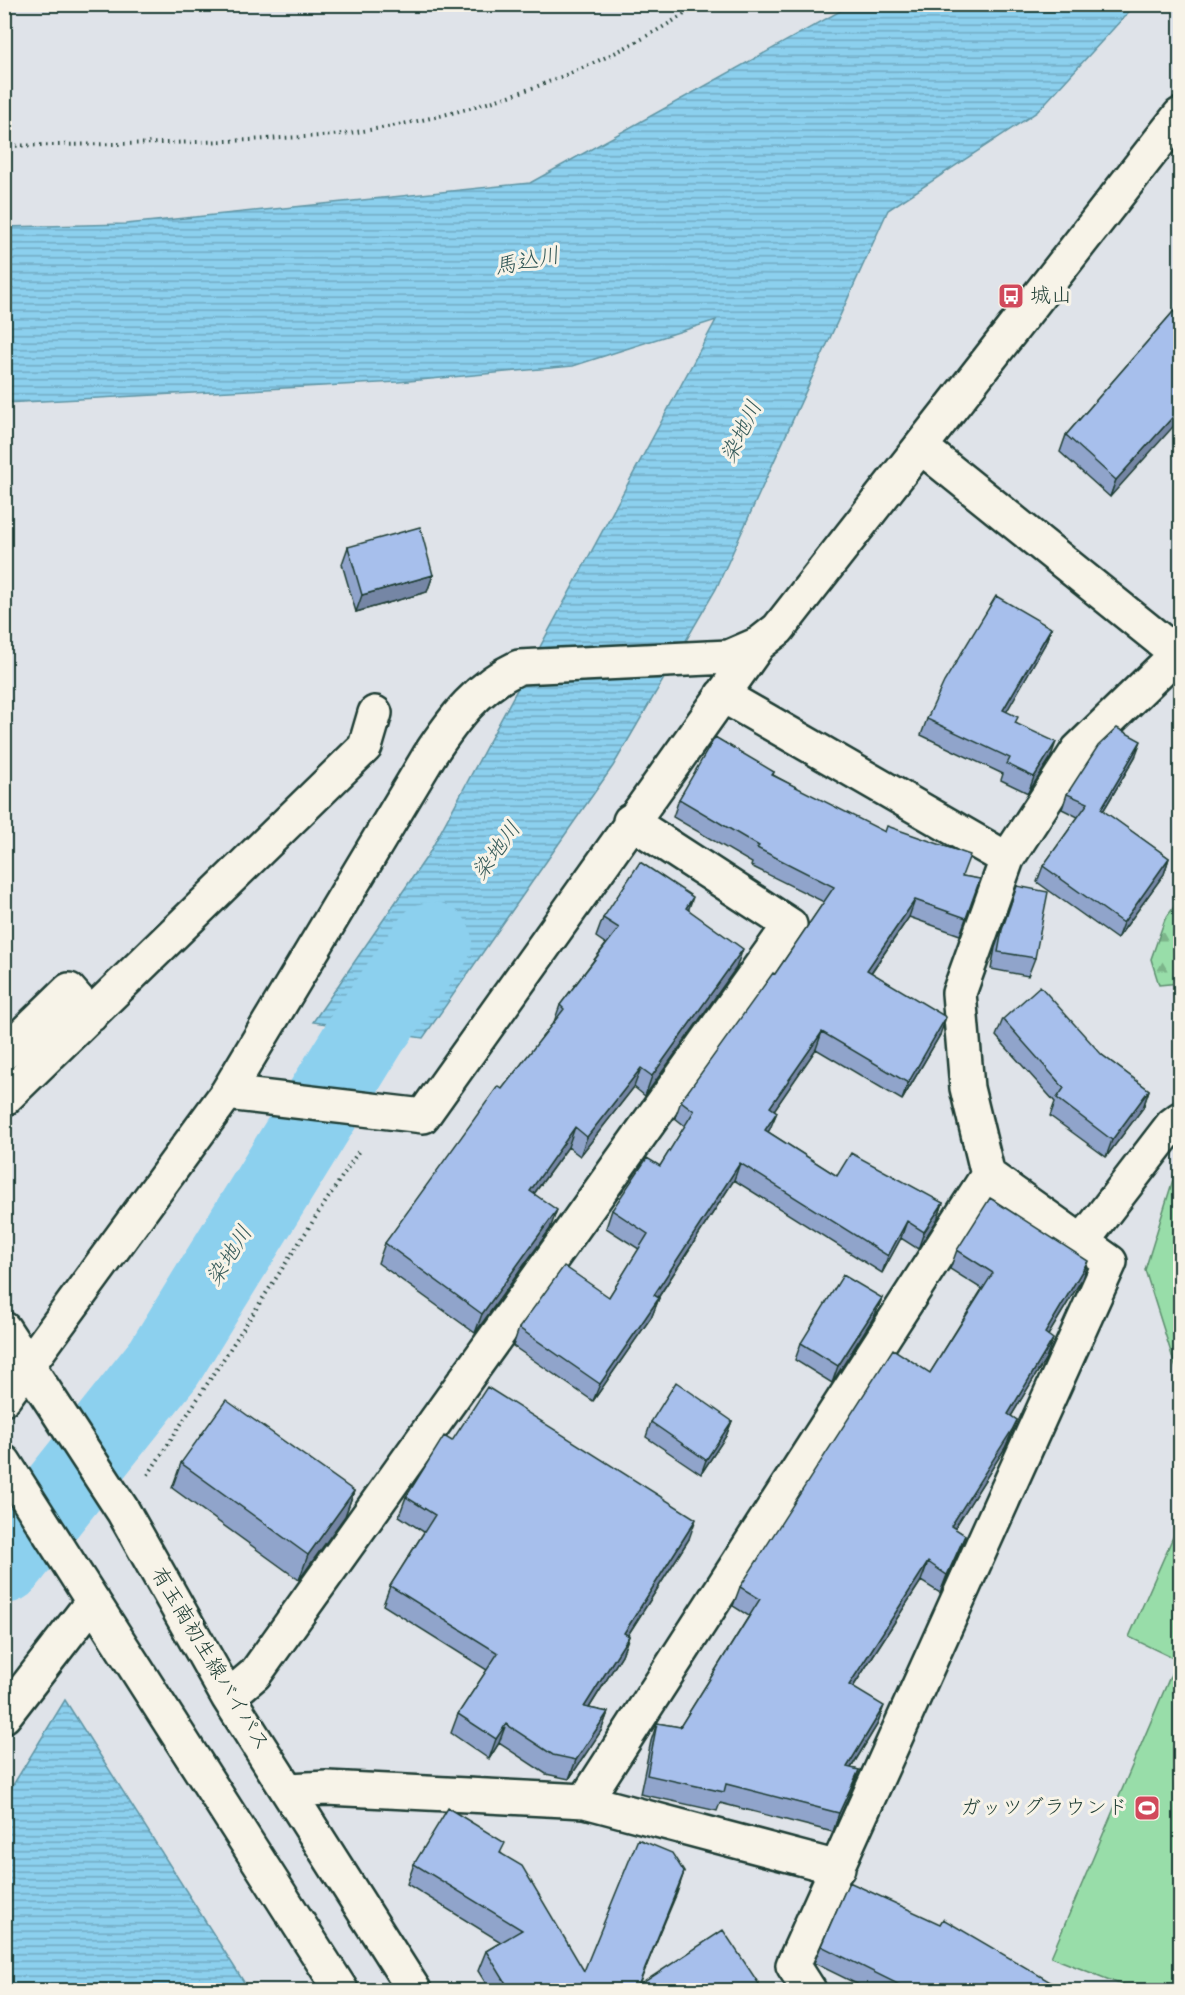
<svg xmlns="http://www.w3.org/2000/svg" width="1185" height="1995" viewBox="0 0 1185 1995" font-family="Mynerve,'Klee One',sans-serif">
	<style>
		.grass { fill: #98dda9; stroke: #5c8d6e; stroke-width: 1.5 }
		.forest { fill: url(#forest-firs); stroke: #5c8d6e; stroke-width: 1.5 }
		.water { fill: url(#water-rules); stroke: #6095a4; stroke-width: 1.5 }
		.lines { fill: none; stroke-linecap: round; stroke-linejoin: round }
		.river { stroke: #8cd0ee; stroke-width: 80 }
		.minor-casing { stroke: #1f3d34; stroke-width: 38 }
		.path { stroke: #1f3d34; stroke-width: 4; stroke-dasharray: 1.5 4.5; stroke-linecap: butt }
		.minor { stroke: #f7f3e8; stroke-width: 33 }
		.wall { fill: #90a4cb; stroke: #1f3d34; stroke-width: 1.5 }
		.shaded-wall { fill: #7586a5; stroke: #1f3d34; stroke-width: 1.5 }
		.building { fill: #a7bfec; stroke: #1f3d34; stroke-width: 1.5 }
		.labels { text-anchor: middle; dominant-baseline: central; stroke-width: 6; stroke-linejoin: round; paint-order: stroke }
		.poi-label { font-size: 21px; fill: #1f3d34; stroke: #f7f3e8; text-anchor: start }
		.street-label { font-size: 21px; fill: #1f3d34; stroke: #f7f3e8 }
		.water-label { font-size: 22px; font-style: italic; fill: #355a59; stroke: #f7f3e8 }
	</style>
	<defs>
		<pattern id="forest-firs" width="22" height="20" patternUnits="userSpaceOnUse" patternTransform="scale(1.5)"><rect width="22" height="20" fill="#98dda9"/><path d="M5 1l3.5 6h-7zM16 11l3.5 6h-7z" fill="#7bb48a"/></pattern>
		<pattern id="water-rules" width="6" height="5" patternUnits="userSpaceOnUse" patternTransform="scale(1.5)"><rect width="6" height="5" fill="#8cd0ee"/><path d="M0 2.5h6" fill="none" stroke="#72aac2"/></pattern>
	</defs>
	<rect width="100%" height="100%" fill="#dfe3e9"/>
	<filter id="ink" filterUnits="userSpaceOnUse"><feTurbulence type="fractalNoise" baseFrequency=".0167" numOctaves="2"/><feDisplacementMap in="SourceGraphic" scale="12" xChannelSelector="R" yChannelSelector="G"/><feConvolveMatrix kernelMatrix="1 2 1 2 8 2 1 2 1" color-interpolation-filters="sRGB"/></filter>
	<g filter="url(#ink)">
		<!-- grass -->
		<path class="grass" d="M 1180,1157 L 1180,1381 L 1145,1270 Z
			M 1180,1521 L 1180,1990 L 1135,1990 L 1051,1957 L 1177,1660 L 1129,1637 Z"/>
		<!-- forest -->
		<path class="forest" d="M 1180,899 L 1180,983 L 1159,985 L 1151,959 L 1165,919 Z"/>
		<!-- water -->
		<path class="water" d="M 851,5 L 1135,5 L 1037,112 L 888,210 L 716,589 L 613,766 L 423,1038 L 313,1022 L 428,855 L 716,320 L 573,366 L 398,382 L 5,403 L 5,227 L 126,224 L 530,183 Z
			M 65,1700 L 249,1990 L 5,1990 L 5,1798 Z"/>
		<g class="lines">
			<!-- river -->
			<path class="river" d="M 4,1564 L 164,1363 L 369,1030 L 432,942"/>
			<!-- minor casing -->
			<g class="minor-casing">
				<path id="minor" d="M 921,447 L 1180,656
					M 722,695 L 1007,859
					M 4,1053 L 69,990 L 91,1015
					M 227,1093 L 423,1116 L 759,644
					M 4,1099 L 365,747 L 375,713
					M 1082,1242 L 1172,1125 L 1180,1119
					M 4,1329 L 123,1511 L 228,1697 L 414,1990
					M 4,1398 L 227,1093 L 429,756 C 454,718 478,686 519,667 L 729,657 L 759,644 L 778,629 L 1180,115
					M 4,1462 L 341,1990
					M 228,1697 L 255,1674 L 790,925 L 630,821
					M 4,1716 L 93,1601
					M 289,1790 L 327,1788 L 585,1801 L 838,1868
					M 585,1801 L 988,1175
					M 809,1990 L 793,1965 L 1110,1262 L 988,1175 L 967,1088 L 959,993 L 1007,859 L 1078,750 L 1177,654"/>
			</g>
			<!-- path -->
			<path class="path" d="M 4,146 C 92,144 180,144 267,139 C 294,137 322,137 349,133 C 473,116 594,74 700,4
				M 148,1475 L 360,1149"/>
			<!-- minor -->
			<use href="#minor" class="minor"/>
		</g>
		<!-- wall -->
		<path class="wall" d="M 1180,304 L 1110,497 L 1060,452 L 1066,435 Z
			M 348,547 L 433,575 L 427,592 L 356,612 L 342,564 Z
			M 1051,628 L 1045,644 L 1006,712 L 1016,723 L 1050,759 L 1028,793 L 1001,780 L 1003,774 L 921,735 L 927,719 Z
			M 1135,757 L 1103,811 L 1169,858 L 1164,874 L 1117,939 L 1037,882 L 1043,866 L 1078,817 L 1062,809 L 1067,794 Z
			M 774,772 L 773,775 L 962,876 L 980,879 L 960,935 L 909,917 L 871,973 L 940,1035 L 902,1100 L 816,1049 L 774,1110 L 777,1112 L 768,1132 L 837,1176 L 943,1203 L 937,1220 L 918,1249 L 901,1238 L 882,1273 L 734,1180 L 658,1298 L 659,1298 L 652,1316 L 593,1401 L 513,1346 L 519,1328 L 609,1297 L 639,1249 L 606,1228 L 612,1210 L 660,1166 L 685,1126 L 675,1118 L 681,1101 L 775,974 L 824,902 L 751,866 L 752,863 L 673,817 L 679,799 Z
			M 1017,886 L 1035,958 L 1028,976 L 991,969 L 995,948 Z
			M 689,910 L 736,968 L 645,1096 L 634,1087 L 580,1156 L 568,1147 L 534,1194 L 550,1229 L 475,1333 L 378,1263 L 385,1243 L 502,1089 L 554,1022 L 560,1005 L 606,944 L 596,937 L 603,918 Z
			M 1003,1019 L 1102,1055 L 1149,1090 L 1143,1108 L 1106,1157 L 1050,1116 L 1055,1102 L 996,1036 Z
			M 957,1250 L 1082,1279 L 1048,1335 L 1046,1358 L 1011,1416 L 1017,1420 L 1005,1448 L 954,1529 L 965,1535 L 958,1554 L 940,1593 L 921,1581 L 853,1687 L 877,1725 L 851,1768 L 859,1770 L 852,1789 L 833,1832 L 720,1803 L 717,1811 L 640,1794 L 651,1741 L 657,1723 L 680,1727 L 749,1616 L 733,1606 L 740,1587 L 930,1373 L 982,1289 L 950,1269 Z
			M 882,1298 L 875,1315 L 832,1383 L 795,1360 L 801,1343 Z
			M 732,1421 L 726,1436 L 701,1474 L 646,1437 L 651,1422 Z
			M 452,1441 L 689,1539 L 628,1635 L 629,1636 L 622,1655 L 589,1708 L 608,1712 L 601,1731 L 569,1779 L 546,1774 L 499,1743 L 489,1759 L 451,1733 L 458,1714 L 487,1670 L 383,1605 L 390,1586 L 424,1532 L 399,1516 L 406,1497 Z
			M 181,1463 L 354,1491 L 345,1516 L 299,1580 L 172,1488 Z
			M 501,1853 L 584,1971 L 684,1872 L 639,1985 L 763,1990 L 490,1990 L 478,1971 L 486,1951 L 501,1942 L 407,1884 L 414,1864 Z
			M 821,1946 L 1064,1990 L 869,1990 L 814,1963 Z"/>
		<!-- shaded-wall -->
		<path class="shaded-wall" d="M 1180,409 L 1180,419 L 1110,497 L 1116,480 Z
			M 433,575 L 427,592 L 356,612 L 362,595 Z
			M 1051,628 L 1045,644 L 998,727 L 1003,710 Z
			M 1141,741 L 1135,757 L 1095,825 L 1101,809 Z
			M 1056,742 L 1050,759 L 1028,793 L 1034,777 Z
			M 1169,858 L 1164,874 L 1117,939 L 1123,923 Z
			M 693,897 L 686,917 L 686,908 Z
			M 915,900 L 909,917 L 861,987 L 867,970 Z
			M 743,949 L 736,968 L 645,1096 L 652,1076 Z
			M 946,1017 L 940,1035 L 902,1100 L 908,1083 Z
			M 822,1032 L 816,1049 L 764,1125 L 770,1107 Z
			M 641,1068 L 634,1087 L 580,1156 L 587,1137 Z
			M 1149,1090 L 1143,1108 L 1106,1157 L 1112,1140 Z
			M 777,1112 L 770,1129 L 759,1147 L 765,1130 Z
			M 575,1127 L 568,1147 L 522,1210 L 530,1191 Z
			M 740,1163 L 734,1180 L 648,1313 L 654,1295 Z
			M 943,1203 L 937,1220 L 918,1249 L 924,1232 Z
			M 557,1210 L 550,1229 L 475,1333 L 482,1314 Z
			M 907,1221 L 901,1238 L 882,1273 L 888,1256 Z
			M 1088,1261 L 1082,1279 L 1038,1352 L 1045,1333 Z
			M 659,1298 L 652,1316 L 593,1401 L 600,1384 Z
			M 882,1298 L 875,1315 L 832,1383 L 838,1366 Z
			M 1053,1339 L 1046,1358 L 1001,1433 L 1008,1414 Z
			M 1017,1420 L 1005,1448 L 944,1545 L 951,1526 Z
			M 732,1421 L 726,1436 L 701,1474 L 706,1460 Z
			M 354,1491 L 345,1516 L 299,1580 L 308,1555 Z
			M 696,1519 L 689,1539 L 617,1652 L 624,1633 Z
			M 965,1535 L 958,1554 L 940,1593 L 947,1575 Z
			M 928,1562 L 921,1581 L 842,1704 L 849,1685 Z
			M 629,1636 L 622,1655 L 577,1727 L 584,1707 Z
			M 884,1706 L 877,1725 L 840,1786 L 847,1767 Z
			M 608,1712 L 601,1731 L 569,1779 L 576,1760 Z
			M 506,1724 L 499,1743 L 489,1759 L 496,1739 Z
			M 859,1770 L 852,1789 L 833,1832 L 839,1813 Z
			M 684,1872 L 677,1893 L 636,1990 Z"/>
		<!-- building -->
		<path class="building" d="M 1180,304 L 1180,409 L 1116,480 L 1066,435 Z
			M 420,527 L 433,575 L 362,595 L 348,547 Z
			M 996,596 L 1051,628 L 1003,710 L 1018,717 L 1015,723 L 1056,742 L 1034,777 L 1007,764 L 1010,758 L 927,719 L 944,682 Z
			M 1117,728 L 1141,741 L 1101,809 L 1169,858 L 1123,923 L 1043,866 L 1088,803 L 1067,794 L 1098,746 Z
			M 715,737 L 774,772 L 772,775 L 885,832 L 887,826 L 970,855 L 962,876 L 980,879 L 966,918 L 915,900 L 867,970 L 946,1017 L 908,1083 L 822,1032 L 770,1107 L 777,1112 L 765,1130 L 837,1176 L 851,1153 L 943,1203 L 924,1232 L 907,1221 L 888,1256 L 740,1163 L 654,1295 L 659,1298 L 600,1384 L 519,1328 L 564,1266 L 609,1297 L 648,1234 L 612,1210 L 647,1158 L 660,1166 L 694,1111 L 681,1101 L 773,973 L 775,974 L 834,887 L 757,848 L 759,846 L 679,799 Z
			M 640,862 L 693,897 L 686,908 L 743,949 L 652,1076 L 641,1068 L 587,1137 L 575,1127 L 530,1191 L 557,1210 L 482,1314 L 385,1243 L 498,1086 L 502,1089 L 564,1009 L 560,1005 L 619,928 L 603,918 Z
			M 1017,886 L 1048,892 L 1035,958 L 998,952 L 1002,930 Z
			M 1040,986 L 1102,1055 L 1149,1090 L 1112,1140 L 1057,1098 L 1064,1088 L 1003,1019 Z
			M 990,1198 L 1088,1261 L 1045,1333 L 1053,1339 L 1008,1414 L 1017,1420 L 1012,1430 L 951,1526 L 965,1535 L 947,1575 L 928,1562 L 849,1685 L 884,1706 L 847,1767 L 859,1770 L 839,1813 L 726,1784 L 724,1792 L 647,1775 L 657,1723 L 680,1727 L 760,1599 L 740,1587 L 893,1349 L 930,1373 L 993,1273 L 957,1250 Z
			M 843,1275 L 882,1298 L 838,1366 L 801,1343 Z
			M 676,1382 L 732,1421 L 706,1460 L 651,1422 Z
			M 487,1387 L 696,1519 L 624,1633 L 629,1636 L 584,1707 L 608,1712 L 576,1760 L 553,1755 L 506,1724 L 496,1739 L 458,1714 L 498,1653 L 390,1586 L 435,1515 L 406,1497 L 444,1436 L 452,1441 Z
			M 226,1400 L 354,1491 L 308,1555 L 181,1463 Z
			M 448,1808 L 505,1843 L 500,1853 L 522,1866 L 584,1971 L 638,1839 L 672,1853 L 684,1872 L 638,1986 L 723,1930 L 763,1990 L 510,1990 L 486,1951 L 522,1930 L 414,1864 Z
			M 849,1882 L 940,1924 L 943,1919 L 1064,1990 L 905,1990 L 906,1988 L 821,1946 Z"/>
	</g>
	<!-- icons -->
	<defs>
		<g id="bus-square" transform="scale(1.35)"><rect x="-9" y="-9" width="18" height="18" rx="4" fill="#d1495b" stroke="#f7f3e8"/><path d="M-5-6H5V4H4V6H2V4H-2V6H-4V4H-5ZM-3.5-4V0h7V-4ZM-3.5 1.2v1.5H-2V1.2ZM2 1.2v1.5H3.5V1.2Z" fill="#fff"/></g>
		<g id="stadium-square" transform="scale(1.35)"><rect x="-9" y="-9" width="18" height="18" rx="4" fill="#d1495b" stroke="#f7f3e8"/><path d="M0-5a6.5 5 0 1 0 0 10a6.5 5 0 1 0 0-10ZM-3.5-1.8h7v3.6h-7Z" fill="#fff"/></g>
	</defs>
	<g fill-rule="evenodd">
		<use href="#bus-square" x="1011" y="296"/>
		<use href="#stadium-square" x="1147" y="1808"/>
	</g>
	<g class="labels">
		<!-- poi labels -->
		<g class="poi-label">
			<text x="1030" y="296">城山</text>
			<text x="1128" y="1808" text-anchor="end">ガッツグラウンド</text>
		</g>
		<!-- street labels -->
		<g class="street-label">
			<text transform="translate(210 1659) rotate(59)">有玉南初生線バイパス</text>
		</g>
		<!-- water labels -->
		<g class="water-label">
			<text transform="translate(527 262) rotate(-11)">馬込川</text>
			<text transform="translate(742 432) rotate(-64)">染地川</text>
			<text transform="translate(497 851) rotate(-54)">染地川</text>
			<text transform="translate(230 1256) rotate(-58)">染地川</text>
		</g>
	</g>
	<!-- margin -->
	<rect width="1185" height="1995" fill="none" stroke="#f7f3e8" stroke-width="24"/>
	<rect x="12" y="12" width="1161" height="1971" fill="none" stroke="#1f3d34" stroke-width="2" filter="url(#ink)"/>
</svg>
